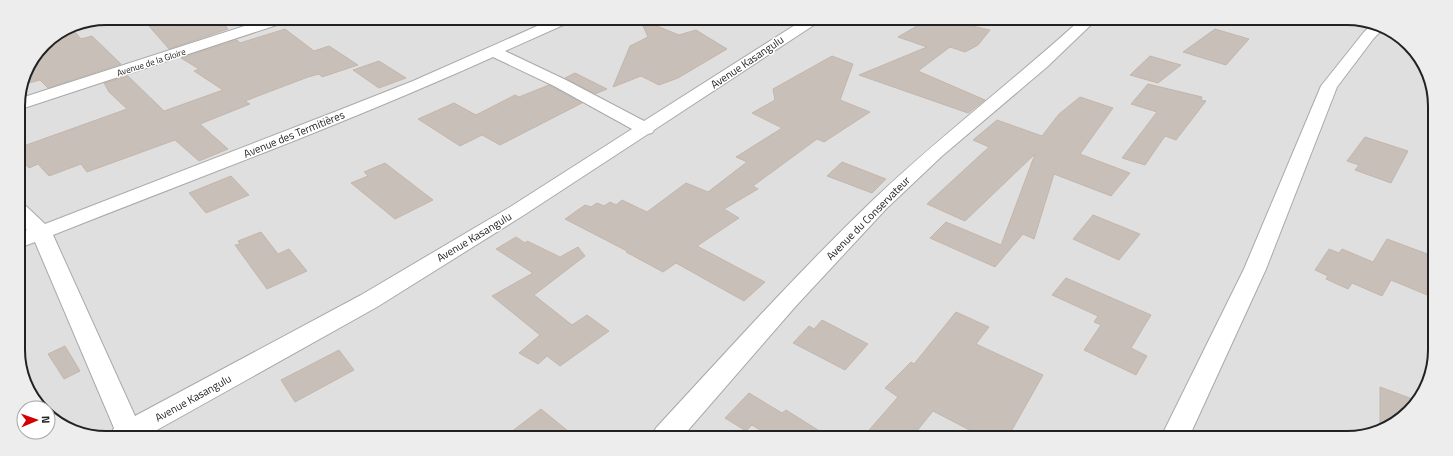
<svg xmlns="http://www.w3.org/2000/svg" width="1453" height="456" viewBox="0 0 1453 456" font-family="'Titillium Web',sans-serif">
	<style>
		.residential { fill: #e0dfdf }
		.building { fill: #c7bfb8; stroke: #c4b6ab }
		.lines { fill: none; stroke-linecap: round; stroke-linejoin: round }
		.street-casing { stroke: #a9a9a9; stroke-width: 2 }
		.street { fill: #fff; fill-rule: evenodd }
		.labels { text-anchor: middle; dominant-baseline: central; stroke-width: 3; stroke-linejoin: round; paint-order: stroke }
		.far-street-label { font-size: 9px; fill: #222; stroke: #fff }
		.street-label { font-size: 11px; fill: #222; stroke: #fff }
		.rim { fill: none; stroke: #222; stroke-width: 2 }
	</style>
	<rect width="100%" height="100%" fill="#f2efe9"/>
	<!-- residential -->
	<path class="residential" d="M 106,18 L 1369,21 L 1409,44 L 1433,89 L 1432,372 L 1405,416 L 1352,438 L 84,435 L 48,413 L 48,408 L 40,408 L 20,367 L 18,101 L 25,72 L 44,44 L 73,25 Z"/>
	<!-- building -->
	<path class="building" d="M 142,18 L 172,18 L 182,26 L 212,18 L 219,18 L 228,29 L 169,49 Z
		M 640,19 L 679,35 L 696,30 L 727,49 L 678,78 L 659,85 L 641,76 L 613,87 L 630,46 L 648,37 Z
		M 927,20 L 945,20 L 990,30 L 978,45 L 965,52 L 950,47 L 918,71 L 985,100 L 968,113 L 859,75 L 927,47 L 898,37 Z
		M 70,26 L 81,39 L 92,36 L 121,64 L 48,88 L 40,80 L 22,85 L 25,72 L 44,44 Z
		M 285,29 L 314,51 L 329,46 L 358,65 L 322,77 L 319,74 L 308,77 L 245,101 L 250,104 L 200,124 L 228,149 L 199,161 L 175,140 L 87,172 L 81,164 L 49,176 L 38,164 L 29,168 L 18,157 L 18,148 L 127,109 L 109,92 L 104,83 L 128,76 L 164,111 L 223,90 L 194,71 L 199,69 L 181,58 L 237,40 L 240,43 Z
		M 1215,29 L 1249,39 L 1226,65 L 1183,52 Z
		M 832,56 L 853,64 L 840,100 L 870,112 L 824,142 L 817,139 L 753,186 L 758,189 L 724,209 L 739,218 L 697,246 L 765,282 L 744,301 L 676,263 L 663,272 L 626,252 L 627,251 L 565,219 L 585,205 L 591,207 L 597,203 L 604,206 L 610,202 L 616,205 L 622,200 L 647,212 L 686,183 L 708,192 L 747,162 L 736,157 L 782,128 L 752,113 L 775,100 L 773,89 Z
		M 1150,56 L 1181,65 L 1158,83 L 1130,75 Z
		M 379,61 L 406,78 L 379,88 L 353,70 Z
		M 575,73 L 607,89 L 595,94 L 565,78 Z
		M 1148,84 L 1202,97 L 1201,100 L 1206,101 L 1176,140 L 1165,136 L 1145,165 L 1122,158 L 1157,112 L 1131,104 Z
		M 549,85 L 582,103 L 500,145 L 482,135 L 460,146 L 418,119 L 454,103 L 476,115 L 515,95 L 519,97 Z
		M 1080,97 L 1113,108 L 1080,154 L 1130,173 L 1111,196 L 1054,174 L 1034,239 L 1023,234 L 995,267 L 930,238 L 946,222 L 1001,245 L 1035,154 L 965,221 L 927,204 L 989,147 L 973,140 L 997,120 L 1042,136 L 1059,114 Z
		M 1365,137 L 1408,151 L 1391,183 L 1355,170 L 1359,165 L 1347,161 Z
		M 842,162 L 886,179 L 872,193 L 827,176 Z
		M 385,163 L 433,200 L 395,219 L 351,183 L 368,176 L 364,172 Z
		M 231,176 L 249,195 L 206,213 L 189,193 Z
		M 1093,215 L 1140,234 L 1119,260 L 1073,239 Z
		M 261,232 L 278,254 L 289,249 L 307,271 L 267,289 L 235,245 L 240,244 L 238,241 Z
		M 516,237 L 525,243 L 527,241 L 560,257 L 578,247 L 585,256 L 534,295 L 572,325 L 587,315 L 609,331 L 560,366 L 547,356 L 538,364 L 519,353 L 540,335 L 492,296 L 533,273 L 496,249 Z
		M 1387,239 L 1433,256 L 1432,297 L 1391,280 L 1382,296 L 1352,283 L 1348,289 L 1326,279 L 1328,276 L 1315,270 L 1329,249 L 1339,253 L 1342,249 L 1373,262 Z
		M 1066,278 L 1151,315 L 1131,348 L 1147,356 L 1136,375 L 1084,350 L 1101,325 L 1094,322 L 1098,316 L 1052,295 Z
		M 956,312 L 989,327 L 976,344 L 1043,375 L 1008,437 L 983,437 L 933,411 L 912,437 L 863,437 L 898,397 L 885,388 L 911,362 L 914,364 Z
		M 822,320 L 868,344 L 845,370 L 793,343 L 809,326 L 814,329 Z
		M 65,346 L 80,371 L 64,379 L 48,354 Z
		M 339,350 L 354,370 L 295,402 L 281,380 Z
		M 1380,387 L 1415,400 L 1405,416 L 1380,427 Z
		M 749,393 L 782,413 L 786,410 L 829,437 L 771,437 L 752,425 L 746,431 L 725,418 Z
		M 541,409 L 574,436 L 506,436 Z"/>
	<g class="lines">
		<!-- street casing -->
		<g class="street-casing">
			<path id="street" d="M 269,18 L 291,18 L 289,21 L 18,110 L 18,99 Z
				M 553,19 L 572,19 L 570,22 L 505,51 L 566,80 L 644,121 L 803,20 L 819,20 L 817,23 L 654,130 L 652,133 L 648,134 L 524,215 L 377,307 L 148,435 L 110,435 L 114,428 L 35,242 L 19,248 L 19,233 L 27,230 L 19,222 L 19,204 L 26,206 L 45,224 L 337,111 L 413,81 ZM 493,57 L 554,86 L 632,129 L 510,207 L 361,295 L 135,416 L 53,235 C 200,177 349,122 493,57 Z
				M 1080,20 L 1096,20 L 1047,67 L 942,156 L 886,209 L 795,307 L 683,436 L 652,436 L 656,428 C 727,351 797,273 873,200 C 939,137 1012,82 1080,20 Z
				M 1373,23 L 1383,29 L 1374,38 L 1337,87 L 1266,269 L 1189,437 L 1161,437 L 1244,269 L 1321,86 L 1364,32 Z"/>
		</g>
		<!-- street -->
		<use href="#street" class="street"/>
	</g>
	<g class="labels">
		<!-- far-street labels -->
		<g class="far-street-label">
			<text transform="translate(151 62) rotate(-18)">Avenue de la Gloire</text>
		</g>
		<!-- street labels -->
		<g class="street-label">
			<text transform="translate(747 62) rotate(-34)">Avenue Kasangulu</text>
			<text transform="translate(294 134) rotate(-22)">Avenue des Termitières</text>
			<text transform="translate(868 218) rotate(-45)">Avenue du Conservateur</text>
			<text transform="translate(474 237) rotate(-31)">Avenue Kasangulu</text>
			<text transform="translate(193 398) rotate(-29)">Avenue Kasangulu</text>
		</g>
	</g>
	<!-- crop -->
	<path d="M0 0H1453V456H0ZM106 25H1347A81 81 0 0 1 1428 106V350A81 81 0 0 1 1347 431H106A81 81 0 0 1 25 350V106A81 81 0 0 1 106 25Z" fill="#ededed" fill-rule="evenodd"/>
	<path class="rim" d="M106 25H1347A81 81 0 0 1 1428 106V350A81 81 0 0 1 1347 431H106A81 81 0 0 1 25 350V106A81 81 0 0 1 106 25Z"/>
	<!-- north arrow -->
	<g transform="translate(36 420) rotate(88)"><circle r="19" fill="#ffffff" stroke="#a7a7a7"/>
	<path d="M0-3L7 15L0 10L-7 15Z" fill="#d40000"/>
	<text y="-6" font-size="11" font-weight="bold" text-anchor="middle" fill="#222222">N</text>
	</g>
</svg>
